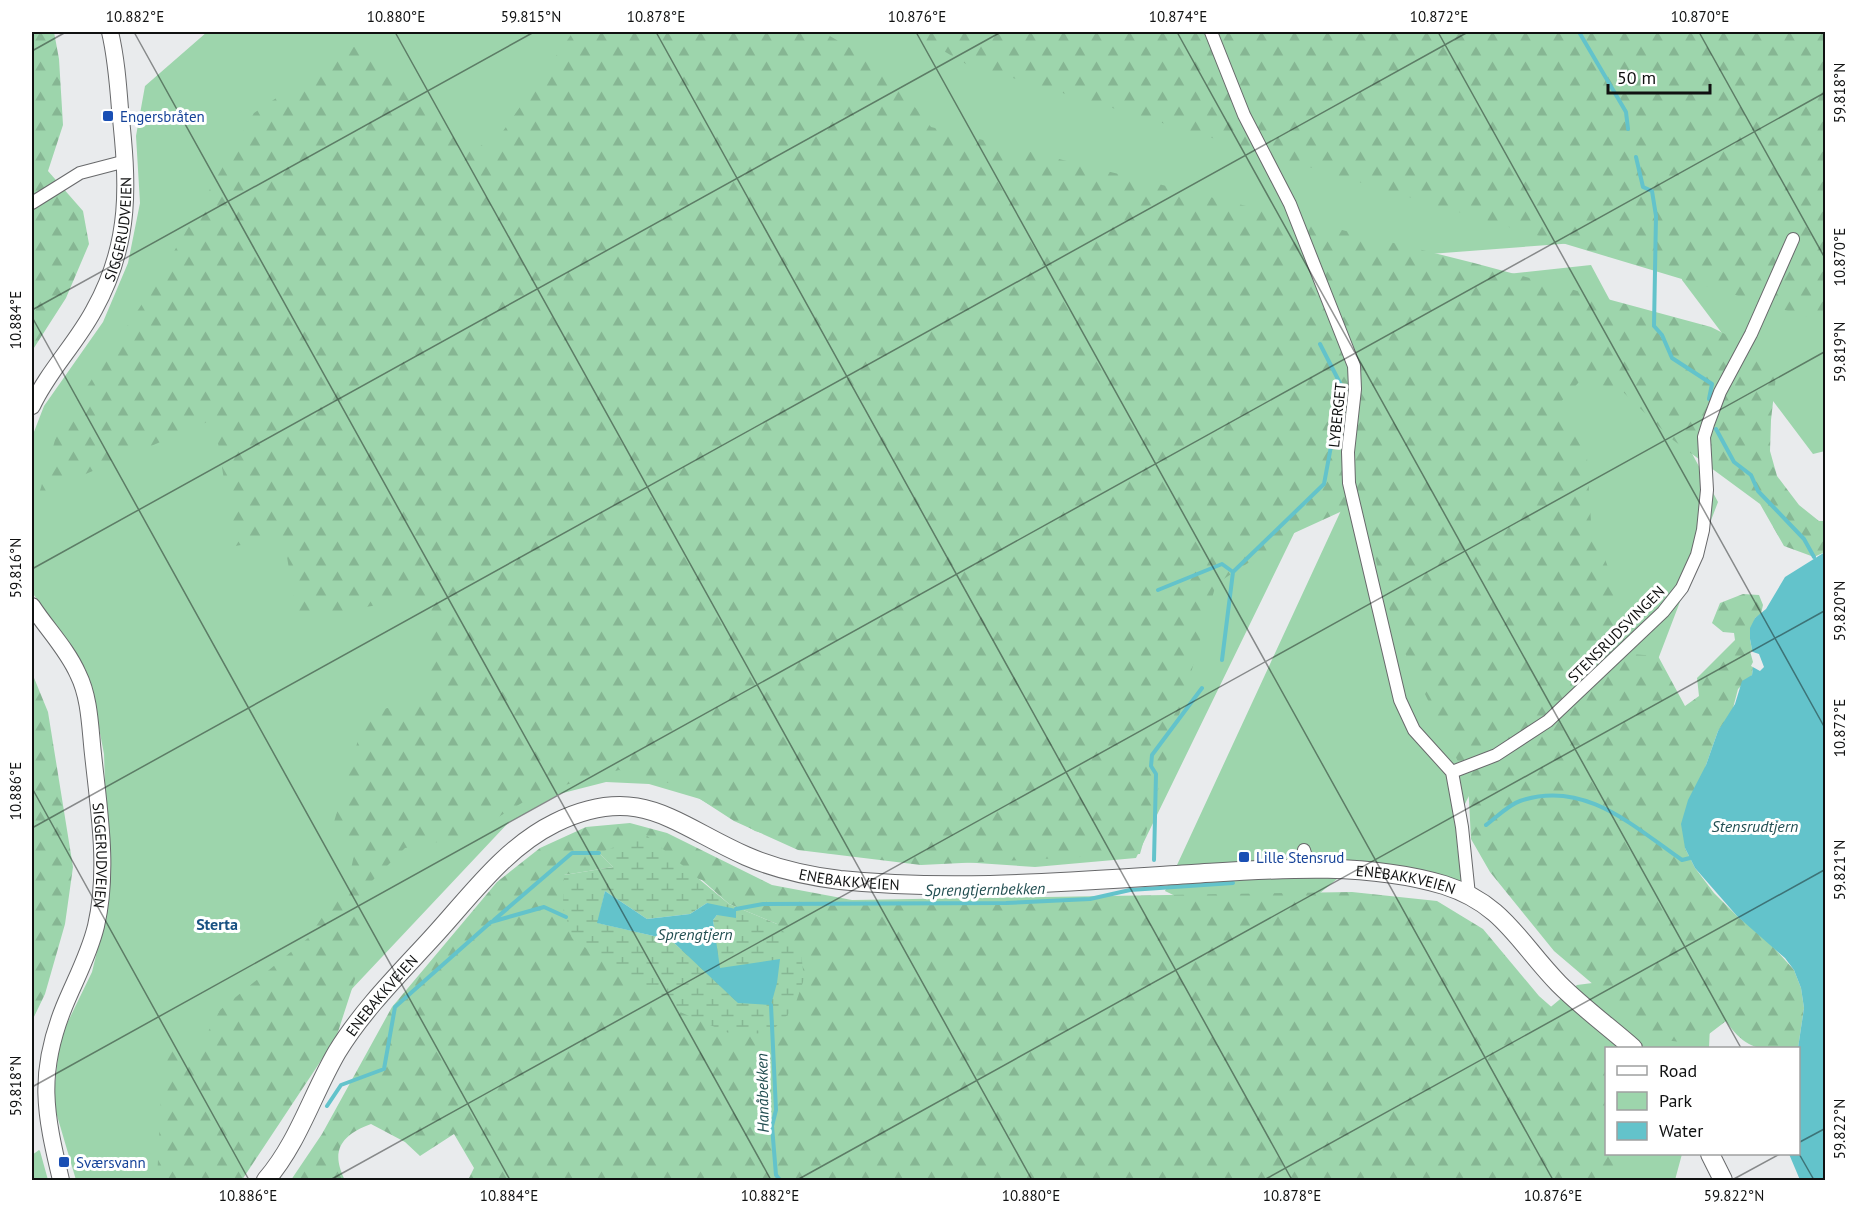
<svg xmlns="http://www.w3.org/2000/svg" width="1857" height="1212" viewBox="0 0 1857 1212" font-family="'PT Sans',sans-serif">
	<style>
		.green { fill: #9dd5ac }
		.forest { fill: url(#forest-firs); fill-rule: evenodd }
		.wetland { fill: url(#wetland-marsh); fill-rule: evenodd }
		.water { fill: #63c3cb }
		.pier { fill: #e9ebed }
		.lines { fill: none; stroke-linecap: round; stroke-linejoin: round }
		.stream { stroke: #63c3cb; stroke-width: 4 }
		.street-casing { stroke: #68696b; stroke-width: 14 }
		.secondary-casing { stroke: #68696b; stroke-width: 18 }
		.primary-casing { stroke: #68696b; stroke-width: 20 }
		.street { stroke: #fff; stroke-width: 12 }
		.secondary { stroke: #fff; stroke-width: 16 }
		.primary { stroke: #fff; stroke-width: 18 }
		.ticks { fill: none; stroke: #101111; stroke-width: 1.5; stroke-opacity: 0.45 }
		.transit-dot { fill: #1a4fb4; stroke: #fff; stroke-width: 2 }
		.labels { text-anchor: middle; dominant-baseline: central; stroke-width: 6; stroke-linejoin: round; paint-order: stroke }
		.transit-label { font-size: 15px; fill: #164399; stroke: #fff; text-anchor: start }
		.street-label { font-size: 15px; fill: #101111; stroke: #fff }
		.water-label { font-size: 16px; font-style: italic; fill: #234f52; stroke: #fff }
		.neighbourhood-label { font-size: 16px; font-weight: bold; fill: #195182; stroke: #fff }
		.neatline { fill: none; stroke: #101111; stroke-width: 2 }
		.ticks-label { font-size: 15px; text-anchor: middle; fill: #101111 }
	</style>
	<defs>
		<pattern id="forest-firs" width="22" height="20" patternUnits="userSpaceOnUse" patternTransform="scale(1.5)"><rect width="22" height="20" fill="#9dd5ac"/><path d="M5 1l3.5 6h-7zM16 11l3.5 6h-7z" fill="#86b693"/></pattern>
		<pattern id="wetland-marsh" width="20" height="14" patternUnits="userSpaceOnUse" patternTransform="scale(1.5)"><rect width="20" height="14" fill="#9dd5ac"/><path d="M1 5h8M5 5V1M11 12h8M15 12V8" fill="none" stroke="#86b693"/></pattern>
	</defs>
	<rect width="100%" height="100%" fill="#e9ebed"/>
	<!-- green -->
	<path class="green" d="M 207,32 L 1437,32 L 1575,243 L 1337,261 L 1339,441 L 1136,858 L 1035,867 L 826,853 L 755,831 L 700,799 L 649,784 L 606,782 L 559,794 L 509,822 L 333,1009 L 224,1180 L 76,1180 L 53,1102 L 60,1038 L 92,972 L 109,901 L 104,754 L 90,681 L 32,592 L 32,437 L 44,406 L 103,322 L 128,263 L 140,203 L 136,136 L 145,86 Z
		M 1673,128 L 1825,216 L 1825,451 L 1813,454 L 1682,280 Z
		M 1591,265 L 1718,502 L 1633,725 L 1470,794 C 1450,830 1453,859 1477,893 L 1343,874 L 1320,893 L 1312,962 L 1165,891 L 1375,437 L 1351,291 Z
		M 1654,975 L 1710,1025 L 1709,1048 L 1606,1048 L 1606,1154 L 1682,1154 L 1675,1180 L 1594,1180 L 1461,1082 L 1577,985 Z
		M 39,1150 L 40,1151 L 48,1180 L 32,1180 L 32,1155 Z"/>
	<!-- forest -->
	<path class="forest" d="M 32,32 L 54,32 L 59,59 L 63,125 L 48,171 L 83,211 L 89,244 L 66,298 L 32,351 Z
		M 573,32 L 823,32 L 883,67 L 931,127 L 1474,263 L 1711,327 L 1761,352 L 1776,376 L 1771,420 L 1770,451 L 1777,476 L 1799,505 L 1819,521 L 1825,521 L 1825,552 L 1814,557 L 1784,546 L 1760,504 L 1673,440 L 1619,388 L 1579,382 L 1559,404 L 1587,458 L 1591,522 L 1615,586 L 1620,627 L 1630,654 L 1658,656 L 1685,706 L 1699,696 L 1697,678 L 1735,640 L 1734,633 L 1723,632 L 1712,623 L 1720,603 L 1743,594 L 1759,595 L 1763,605 L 1761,614 L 1755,618 L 1750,639 L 1754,660 L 1752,675 L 1738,689 L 1732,712 L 1718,731 L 1706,765 L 1685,848 L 1695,868 L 1714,893 L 1737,916 L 1767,940 L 1794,970 L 1801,988 L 1804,1008 L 1798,1048 C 1764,1052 1746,1051 1726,1021 L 1696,1044 L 1665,1040 L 1628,1014 L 1554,951 L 1490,872 L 1471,839 L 1468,782 L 1401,645 L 1382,586 L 1362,502 L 1292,534 L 1216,584 L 1140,854 L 921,865 L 798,850 L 734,821 L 680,786 L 619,770 L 540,792 L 465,837 L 405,848 L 364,889 L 360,964 L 336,1038 L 242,1180 L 157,1180 L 163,1057 L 172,1050 L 196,1054 L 220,1010 L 308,938 L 349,878 L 358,837 L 329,839 L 366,713 L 431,698 L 429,596 L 297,619 L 284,538 L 235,546 L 214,419 L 39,494 L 58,430 L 154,286 L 254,113 L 352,47 L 374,45 L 380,65 L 489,151 Z
		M 911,32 L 1825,32 L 1825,322 L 966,64 Z
		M 32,673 L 48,712 L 73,867 L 65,924 L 45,994 L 32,1021 Z
		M 630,823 L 667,833 L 772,885 L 852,900 L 1352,892 L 1437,901 L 1483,929 L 1539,996 L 1606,1055 L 1606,1111 L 1596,1118 L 1606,1154 L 1609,1154 L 1621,1180 L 468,1180 L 474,1168 L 454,1134 L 420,1156 L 405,1142 L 371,1124 C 341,1135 330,1151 345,1180 L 291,1180 L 322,1134 L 392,1007 L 497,882 L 540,848 L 586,827 ZM 599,853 L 702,880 L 729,904 L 777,924 L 617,968 L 573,938 L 564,875 L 613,867 Z"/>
	<!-- wetland -->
	<path class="wetland" d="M 646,835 L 729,904 L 777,924 L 801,952 L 804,979 L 794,1008 L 770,1033 L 731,1034 L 673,1009 L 572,938 L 563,906 L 564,875 L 613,867 L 599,853 ZM 605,891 L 647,919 L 690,914 L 707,903 L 717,915 L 713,920 L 720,968 L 736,967 L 738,1003 L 671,940 L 598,923 Z"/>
	<!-- water -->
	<path class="water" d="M 1825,552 L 1825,1180 L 1800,1180 L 1789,1154 L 1798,1154 L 1798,1048 L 1804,1008 L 1801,988 L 1794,970 L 1785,958 L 1737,916 L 1695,868 L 1685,848 L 1681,824 L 1688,800 L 1706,765 L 1718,731 L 1735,704 L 1742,681 L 1752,675 L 1754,660 L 1750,639 L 1750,628 L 1755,618 L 1766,609 L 1785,577 Z
		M 605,891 L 647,919 L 690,914 L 707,903 L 736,909 L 736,918 L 717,915 L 713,920 L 720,968 L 780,959 L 777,983 L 771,1005 L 738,1003 L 671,940 L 597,923 Z"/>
	<!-- pier -->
	<path class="pier" d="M 1750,651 L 1759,654 L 1764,667 L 1760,671 L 1751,666 L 1753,662 Z"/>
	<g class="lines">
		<!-- stream -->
		<path class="stream" d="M 1579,32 L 1626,112 L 1628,129
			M 1636,157 L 1643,187 L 1652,191 L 1656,216 L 1654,326 L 1662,335 L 1672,358 L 1712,384 L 1709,399
			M 1716,429 L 1734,462 L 1751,475 L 1758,491 L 1804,539 L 1814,557
			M 1158,590 L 1222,564 L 1233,572
			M 1222,660 L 1233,572 L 1324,484 L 1342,387 L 1320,344
			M 1486,825 C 1496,818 1508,805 1520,801 C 1584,779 1633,826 1682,860 L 1690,858
			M 1154,860 L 1156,774 L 1151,766 L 1152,755 L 1202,688
			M 736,909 L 763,904 L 1006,903 L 1090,899 L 1130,890 L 1233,883
			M 494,920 L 572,853 L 599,853
			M 771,1005 L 776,1110 L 772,1126 L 776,1175 L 780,1180
			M 327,1106 L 341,1085 L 384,1069 L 395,1007 L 491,922 L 544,907 L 566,917"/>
		<!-- street casing -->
		<g class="street-casing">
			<path id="street" d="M 1211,32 L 1244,115 L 1290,204 L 1354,366 L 1355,389 L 1348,452 L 1349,483 L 1400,700 L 1414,730 L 1452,772
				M 32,203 L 80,173 L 126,161
				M 1452,772 L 1496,755 L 1548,721 L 1663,612 L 1682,588 L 1697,555 L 1703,530 L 1707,490 L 1704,437 L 1708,424 L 1720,392 L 1751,334 L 1793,239
				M 1452,772 L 1462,827 L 1469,895
				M 1304,850 L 1310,869"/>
		</g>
		<!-- secondary casing -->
		<g class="secondary-casing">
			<g id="secondary">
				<path id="s1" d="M 32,406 C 48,371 76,344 94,310 C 132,242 128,183 120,109 C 118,83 116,57 110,32"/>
				<path id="s2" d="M 32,606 C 47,629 67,649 78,674 C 90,698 90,728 93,754 C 99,811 109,870 96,926 C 89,955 75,980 64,1007 C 37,1074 45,1113 61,1180"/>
			</g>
		</g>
		<!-- primary casing -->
		<g class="primary-casing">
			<g id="primary">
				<path d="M 1710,1154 L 1723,1180"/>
				<path id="s3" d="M 266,1180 C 298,1143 312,1095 337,1052 C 362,1011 398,975 431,939 C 469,898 504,848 555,823 C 639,782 674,824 746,856 C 776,869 808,876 840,880 C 957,892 1075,881 1192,874 C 1274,869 1363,861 1444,885 C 1504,904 1518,942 1559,984 C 1582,1007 1609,1027 1633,1048"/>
			</g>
		</g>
		<!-- street -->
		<use href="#street" class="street"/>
		<!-- secondary -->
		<use href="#secondary" class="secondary"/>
		<!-- primary -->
		<use href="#primary" class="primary"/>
	</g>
	<!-- ticks -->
	<path class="ticks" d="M 134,32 L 771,1180M 395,32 L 1032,1180M 656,32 L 1292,1180M 916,32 L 1553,1180M 1177,32 L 1741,1048M 1438,32 L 1826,730M 1699,32 L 1826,260M 32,51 L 66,32M 32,310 L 534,32M 32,317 L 510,1180M 32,569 L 1001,32M 32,788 L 249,1180M 32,828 L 1468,32M 32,1087 L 1826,92M 1798,1143 L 1826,1128M 1798,1152 L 1814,1180M 330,1180 L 1826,351M 797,1180 L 1826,610M 1264,1180 L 1826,869M 1732,1180 L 1780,1154"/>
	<!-- markers -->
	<g class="transit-dot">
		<rect x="102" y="110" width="12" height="12" rx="3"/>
		<rect x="1238" y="851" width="12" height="12" rx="3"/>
		<rect x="58" y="1156" width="12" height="12" rx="3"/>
	</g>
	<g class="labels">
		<!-- transit labels -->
		<g class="transit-label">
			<text x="120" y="116">Engersbråten</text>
			<text x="1256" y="857">Lille Stensrud</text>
			<text x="76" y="1162">Sværsvann</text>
		</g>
		<!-- street labels -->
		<g class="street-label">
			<text stroke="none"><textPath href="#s1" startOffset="200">SIGGERUDVEIEN</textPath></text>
			<text transform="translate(1337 415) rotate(-84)">LYBERGET</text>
			<text transform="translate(1616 634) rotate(-45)">STENSRUDSVINGEN</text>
			<text stroke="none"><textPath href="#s2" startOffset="266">SIGGERUDVEIEN</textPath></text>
			<text stroke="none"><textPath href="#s3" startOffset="776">ENEBAKKVEIEN</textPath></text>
			<text stroke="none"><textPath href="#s3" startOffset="1334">ENEBAKKVEIEN</textPath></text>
			<text stroke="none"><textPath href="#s3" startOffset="219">ENEBAKKVEIEN</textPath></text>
		</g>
		<!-- water labels -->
		<g class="water-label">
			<text x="1755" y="826">Stensrudtjern</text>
			<text transform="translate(985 889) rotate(-1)">Sprengtjernbekken</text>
			<text x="695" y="934">Sprengtjern</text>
			<text transform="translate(762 1093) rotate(-91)">Hanåbekken</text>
		</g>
		<!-- neighbourhood labels -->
		<g class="neighbourhood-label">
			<text x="217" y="924">Sterta</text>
		</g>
	</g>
	<!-- border -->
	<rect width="1857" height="1212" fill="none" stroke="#ffffff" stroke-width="66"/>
	<!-- legend -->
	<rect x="1605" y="1047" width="195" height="108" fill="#ffffff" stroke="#9fa0a0" stroke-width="1.5"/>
	<rect x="1617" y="1066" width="30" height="9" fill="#ffffff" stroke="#9fa0a0" stroke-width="1.5"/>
	<text x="1659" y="1077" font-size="18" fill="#101111">Road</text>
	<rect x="1617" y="1092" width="30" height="18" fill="#9dd5ac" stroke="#9fa0a0" stroke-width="1.5"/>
	<text x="1659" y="1107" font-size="18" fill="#101111">Park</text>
	<rect x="1617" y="1122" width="30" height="18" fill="#63c3cb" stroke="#9fa0a0" stroke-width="1.5"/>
	<text x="1659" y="1137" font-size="18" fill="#101111">Water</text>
	<!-- scale -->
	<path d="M1608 84v9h102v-9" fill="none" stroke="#101111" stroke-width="3"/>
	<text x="1617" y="84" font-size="18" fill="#101111" stroke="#ffffff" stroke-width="4.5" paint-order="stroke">50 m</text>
	<rect x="33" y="33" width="1791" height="1146" class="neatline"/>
	<g class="ticks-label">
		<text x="135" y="22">10.882°E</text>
		<text x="396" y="22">10.880°E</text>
		<text x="531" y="22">59.815°N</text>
		<text x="656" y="22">10.878°E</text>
		<text x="917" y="22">10.876°E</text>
		<text x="1178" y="22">10.874°E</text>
		<text x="1439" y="22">10.872°E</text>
		<text x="1700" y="22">10.870°E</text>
		<text transform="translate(1840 93) rotate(-90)" y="5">59.818°N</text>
		<text transform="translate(1840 257) rotate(-90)" y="5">10.870°E</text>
		<text transform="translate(16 320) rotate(-90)" y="5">10.884°E</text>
		<text transform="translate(1840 352) rotate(-90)" y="5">59.819°N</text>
		<text transform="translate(16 568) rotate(-90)" y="5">59.816°N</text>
		<text transform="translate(1840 611) rotate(-90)" y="5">59.820°N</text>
		<text transform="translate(1840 728) rotate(-90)" y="5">10.872°E</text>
		<text transform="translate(16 791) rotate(-90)" y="5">10.886°E</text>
		<text transform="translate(1840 870) rotate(-90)" y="5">59.821°N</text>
		<text transform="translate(16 1086) rotate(-90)" y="5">59.818°N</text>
		<text transform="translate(1840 1129) rotate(-90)" y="5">59.822°N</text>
		<text x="248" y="1201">10.886°E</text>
		<text x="509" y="1201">10.884°E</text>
		<text x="770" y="1201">10.882°E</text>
		<text x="1031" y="1201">10.880°E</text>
		<text x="1292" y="1201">10.878°E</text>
		<text x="1553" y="1201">10.876°E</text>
		<text x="1734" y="1201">59.822°N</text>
	</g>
</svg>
